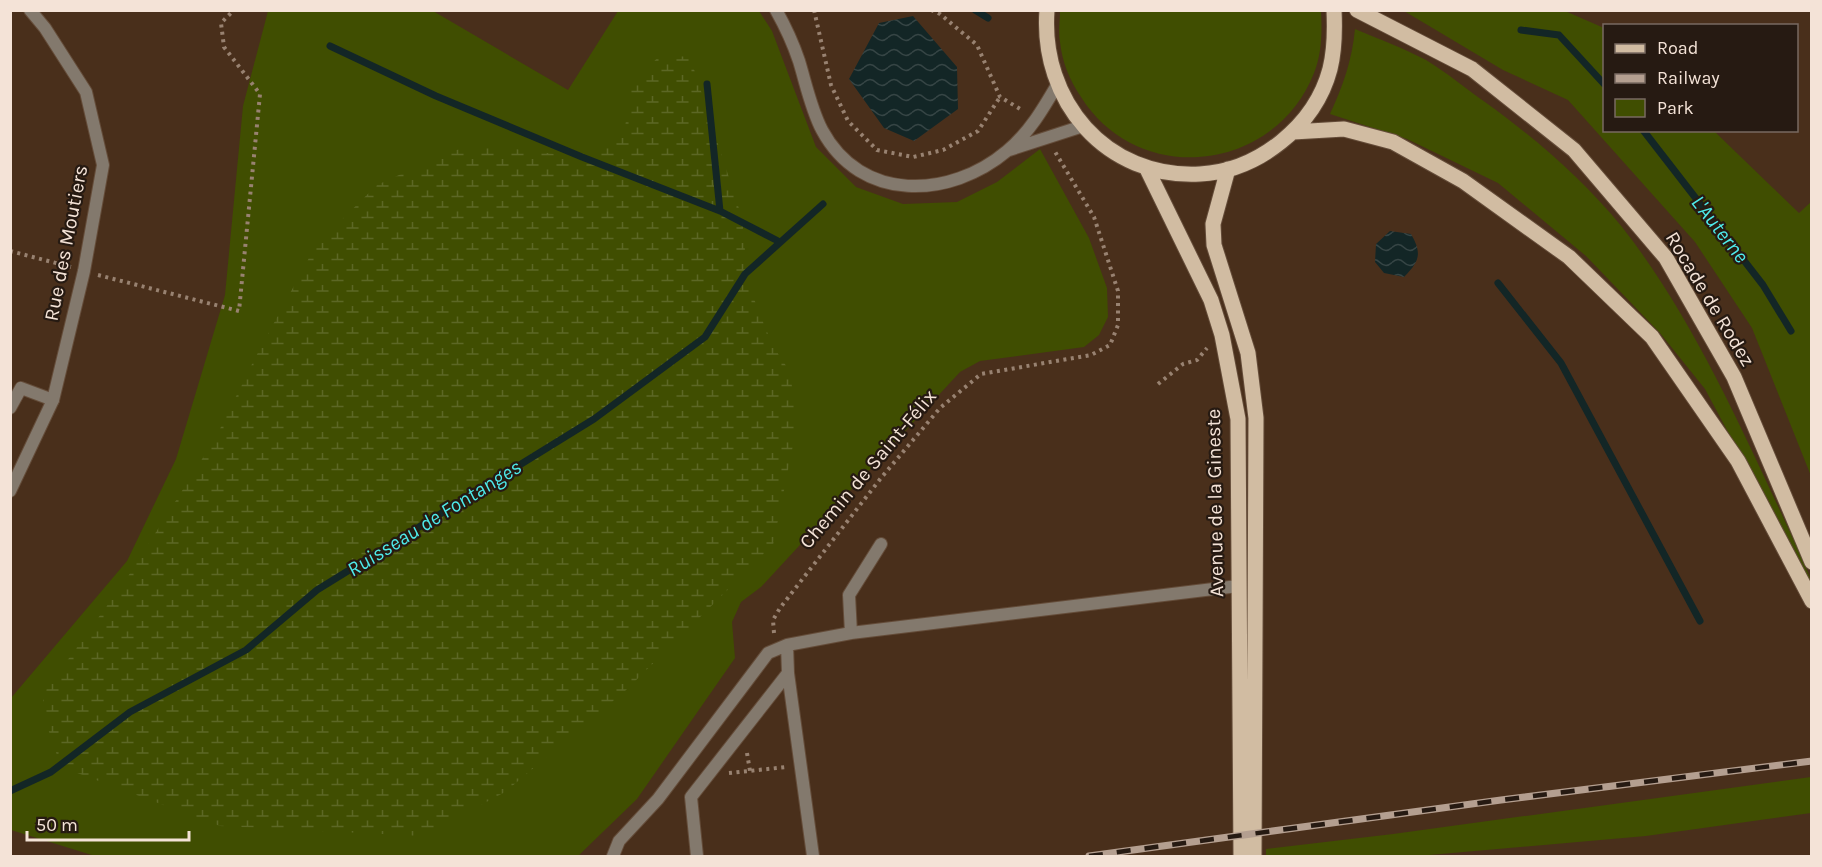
<svg xmlns="http://www.w3.org/2000/svg" width="1822" height="867" viewBox="0 0 1822 867" font-family="Karla,sans-serif">
	<style>
		.green { fill: #404e01 }
		.wetland { fill: url(#wetland-marsh) }
		.water { fill: url(#water-waves) }
		.lines { fill: none; stroke-linecap: round; stroke-linejoin: round }
		.stream { stroke: #132626; stroke-width: 7 }
		.service-casing { stroke: #644c39; stroke-width: 14 }
		.minor-casing { stroke: #644c39; stroke-width: 14 }
		.primary-casing { stroke: #644c39; stroke-width: 17 }
		.path { stroke: #988271; stroke-width: 4; stroke-dasharray: 3 4.5; stroke-linecap: butt }
		.service { stroke: #83796d; stroke-width: 12 }
		.minor { stroke: #83796d; stroke-width: 12 }
		.primary { stroke: #d1bca2; stroke-width: 15 }
		.rail-casing { stroke: #b49f90; stroke-width: 7 }
		.rail { stroke: #261a12; stroke-width: 4.5; stroke-dasharray: 14; stroke-linecap: butt }
		.labels { text-anchor: middle; dominant-baseline: central; stroke-width: 4.5; stroke-linejoin: round; paint-order: stroke }
		.street-label { font-size: 20px; fill: #f4e3d7; stroke: #261a12 }
		.water-label { font-size: 21px; font-style: italic; fill: #4eeaea; stroke: #261a12 }
	</style>
	<defs>
		<pattern id="wetland-marsh" width="20" height="14" patternUnits="userSpaceOnUse" patternTransform="scale(1.5)"><rect width="20" height="14" fill="#404e01"/><path d="M1 5h8M5 5V1M11 12h8M15 12V8" fill="none" stroke="#5c6725"/></pattern>
		<pattern id="water-waves" width="16" height="10" patternUnits="userSpaceOnUse" patternTransform="scale(1.5)"><rect width="16" height="10" fill="#132626"/><path d="M0 5q4-4 8 0t8 0" fill="none" stroke="#364545"/></pattern>
	</defs>
	<rect width="100%" height="100%" fill="#492f1b"/>
	<!-- green -->
	<path class="green" d="M 268,11 L 433,11 L 568,90 L 618,11 L 759,11 L 772,31 L 816,147 L 856,187 L 903,204 L 957,202 L 997,182 L 1040,149 L 1089,238 L 1107,288 L 1108,317 L 1099,335 L 1084,347 L 980,361 L 960,372 L 761,587 L 741,602 L 732,622 L 735,658 L 637,799 L 578,856 L 95,856 L 11,830 L 11,698 L 127,561 L 176,459 L 225,295 L 243,106 Z
		M 1060,11 L 1321,11 C 1322,32 1322,53 1314,73 C 1275,173 1138,188 1081,97 C 1070,81 1062,62 1060,42 C 1058,32 1060,21 1060,11 Z
		M 1404,11 L 1565,11 L 1604,28 L 1604,130 L 1714,131 L 1799,213 L 1811,202 L 1811,476 L 1752,328 L 1695,242 L 1568,100 L 1503,70 Z
		M 1355,29 C 1379,39 1403,48 1426,60 C 1446,72 1465,88 1485,102 C 1535,138 1583,179 1622,227 C 1697,322 1748,444 1800,553 L 1811,580 L 1811,587 L 1705,389 L 1660,333 L 1586,256 L 1498,183 L 1407,139 L 1330,114 C 1343,86 1352,60 1355,29 Z
		M 1811,777 L 1811,813 L 1646,836 L 1418,856 L 1266,856 L 1266,849 L 1393,834 Z"/>
	<!-- wetland -->
	<path class="wetland" d="M 660,55 L 690,57 L 742,218 L 748,284 L 772,344 L 790,372 L 797,425 L 773,545 L 624,692 L 505,792 L 423,836 L 220,826 L 61,767 L 43,714 L 43,694 L 127,578 L 216,437 L 254,360 L 316,245 L 377,185 L 452,151 L 480,145 L 564,155 L 588,153 L 625,127 L 632,85 Z"/>
	<!-- water -->
	<path class="water" d="M 913,16 L 957,67 L 958,109 L 914,141 L 884,128 L 849,79 L 879,23 Z
		M 1390,231 L 1411,234 C 1422,253 1420,261 1404,277 L 1384,273 L 1375,262 L 1376,244 Z"/>
	<g class="lines">
		<!-- stream -->
		<path class="stream" d="M 975,10 L 988,18
			M 1521,30 L 1559,35 L 1604,84
			M 330,46 L 436,96 L 582,157 L 720,211 L 780,242
			M 707,84 L 720,211
			M 1643,130 L 1763,285 L 1791,331
			M 1498,283 L 1561,363 L 1700,621
			M 10,791 L 51,772 L 130,712 L 246,650 L 317,590 L 594,419 L 705,337 L 745,274 L 823,204"/>
		<!-- service casing -->
		<g class="service-casing">
			<path id="service" d="M 10,408 L 21,388 L 53,400
				M 851,633 L 849,595 L 881,544
				M 787,645 L 788,673 L 813,856
				M 613,856 L 619,841 L 658,799 L 768,653 L 787,645 L 851,633 L 1238,586
				M 697,856 L 691,797 L 788,673"/>
		</g>
		<!-- minor casing -->
		<g class="minor-casing">
			<path id="minor" d="M 776,10 C 785,26 793,43 799,61 C 806,84 811,109 822,130 C 861,203 950,199 1007,151 C 1029,133 1043,109 1057,85
				M 1009,150 L 1083,126
				M 10,491 L 53,400 L 84,271 L 103,165 L 86,92 L 45,28 L 30,10"/>
		</g>
		<!-- primary casing -->
		<g class="primary-casing">
			<path id="primary" d="M 1047,10 C 1040,101 1106,179 1200,174 C 1258,171 1315,126 1330,69 C 1335,49 1335,31 1334,10
				M 1357,10 L 1472,69 L 1574,150 L 1666,258 L 1734,377 L 1812,562
				M 1293,132 L 1344,129 L 1393,142 L 1463,181 L 1569,257 L 1652,337 L 1738,461 L 1812,601
				M 1146,167 L 1211,300 L 1222,335 L 1238,419 L 1241,856
				M 1228,169 L 1213,224 L 1214,245 L 1248,353 L 1256,418 L 1254,856"/>
		</g>
		<!-- path -->
		<path class="path" d="M 814,10 L 831,85 L 848,121 L 877,150 L 913,157 L 943,150 L 978,131 L 1000,97
			M 931,10 L 940,14 L 977,45 L 1000,97 L 1022,110
			M 10,251 L 71,267
			M 98,275 L 239,311 L 260,94 L 224,47 L 221,23 L 234,10
			M 1158,384 L 1183,364 L 1197,360 L 1207,348
			M 774,633 L 773,620 L 780,608 L 881,478 L 940,408 L 981,374 L 1091,355 L 1110,345 L 1118,325 L 1118,291 L 1094,217 L 1054,150
			M 747,753 L 750,771
			M 729,773 L 787,767"/>
		<!-- service -->
		<use href="#service" class="service"/>
		<!-- minor -->
		<use href="#minor" class="minor"/>
		<!-- primary -->
		<use href="#primary" class="primary"/>
		<!-- rail casing -->
		<g class="rail-casing">
			<path id="rail" d="M 1089,856 L 1501,800 L 1812,761"/>
		</g>
		<!-- rail -->
		<use href="#rail" class="rail"/>
	</g>
	<g class="labels">
		<!-- street labels -->
		<g class="street-label">
			<text transform="translate(66 243) rotate(-79)">Rue des Moutiers</text>
			<text transform="translate(1710 299) rotate(59)">Rocade de Rodez</text>
			<text transform="translate(868 469) rotate(-50)">Chemin de Saint-Félix</text>
			<text transform="translate(1215 503) rotate(-91)">Avenue de la Gineste</text>
		</g>
		<!-- water labels -->
		<g class="water-label">
			<text transform="translate(1720 229) rotate(52)">L'Auterne</text>
			<text transform="translate(434 518) rotate(-32)">Ruisseau de Fontanges</text>
		</g>
	</g>
	<!-- border -->
	<rect width="1822" height="867" fill="none" stroke="#f4e3d7" stroke-width="24"/>
	<!-- legend -->
	<rect x="1603" y="24" width="195" height="108" fill="#261a12" stroke="#786a61" stroke-width="1.5"/>
	<rect x="1615" y="44" width="30" height="9" fill="#d1bca2" stroke="#786a61" stroke-width="1.5"/>
	<text x="1657" y="54" font-size="18" fill="#f4e3d7">Road</text>
	<rect x="1615" y="74" width="30" height="9" fill="#b49f90" stroke="#786a61" stroke-width="1.5"/>
	<text x="1657" y="84" font-size="18" fill="#f4e3d7">Railway</text>
	<rect x="1615" y="99" width="30" height="18" fill="#404e01" stroke="#786a61" stroke-width="1.5"/>
	<text x="1657" y="114" font-size="18" fill="#f4e3d7">Park</text>
	<!-- scale -->
	<path d="M27 831v9h162v-9" fill="none" stroke="#f4e3d7" stroke-width="3"/>
	<text x="36" y="831" font-size="18" fill="#f4e3d7" stroke="#261a12" stroke-width="4.5" paint-order="stroke">50 m</text>
</svg>
